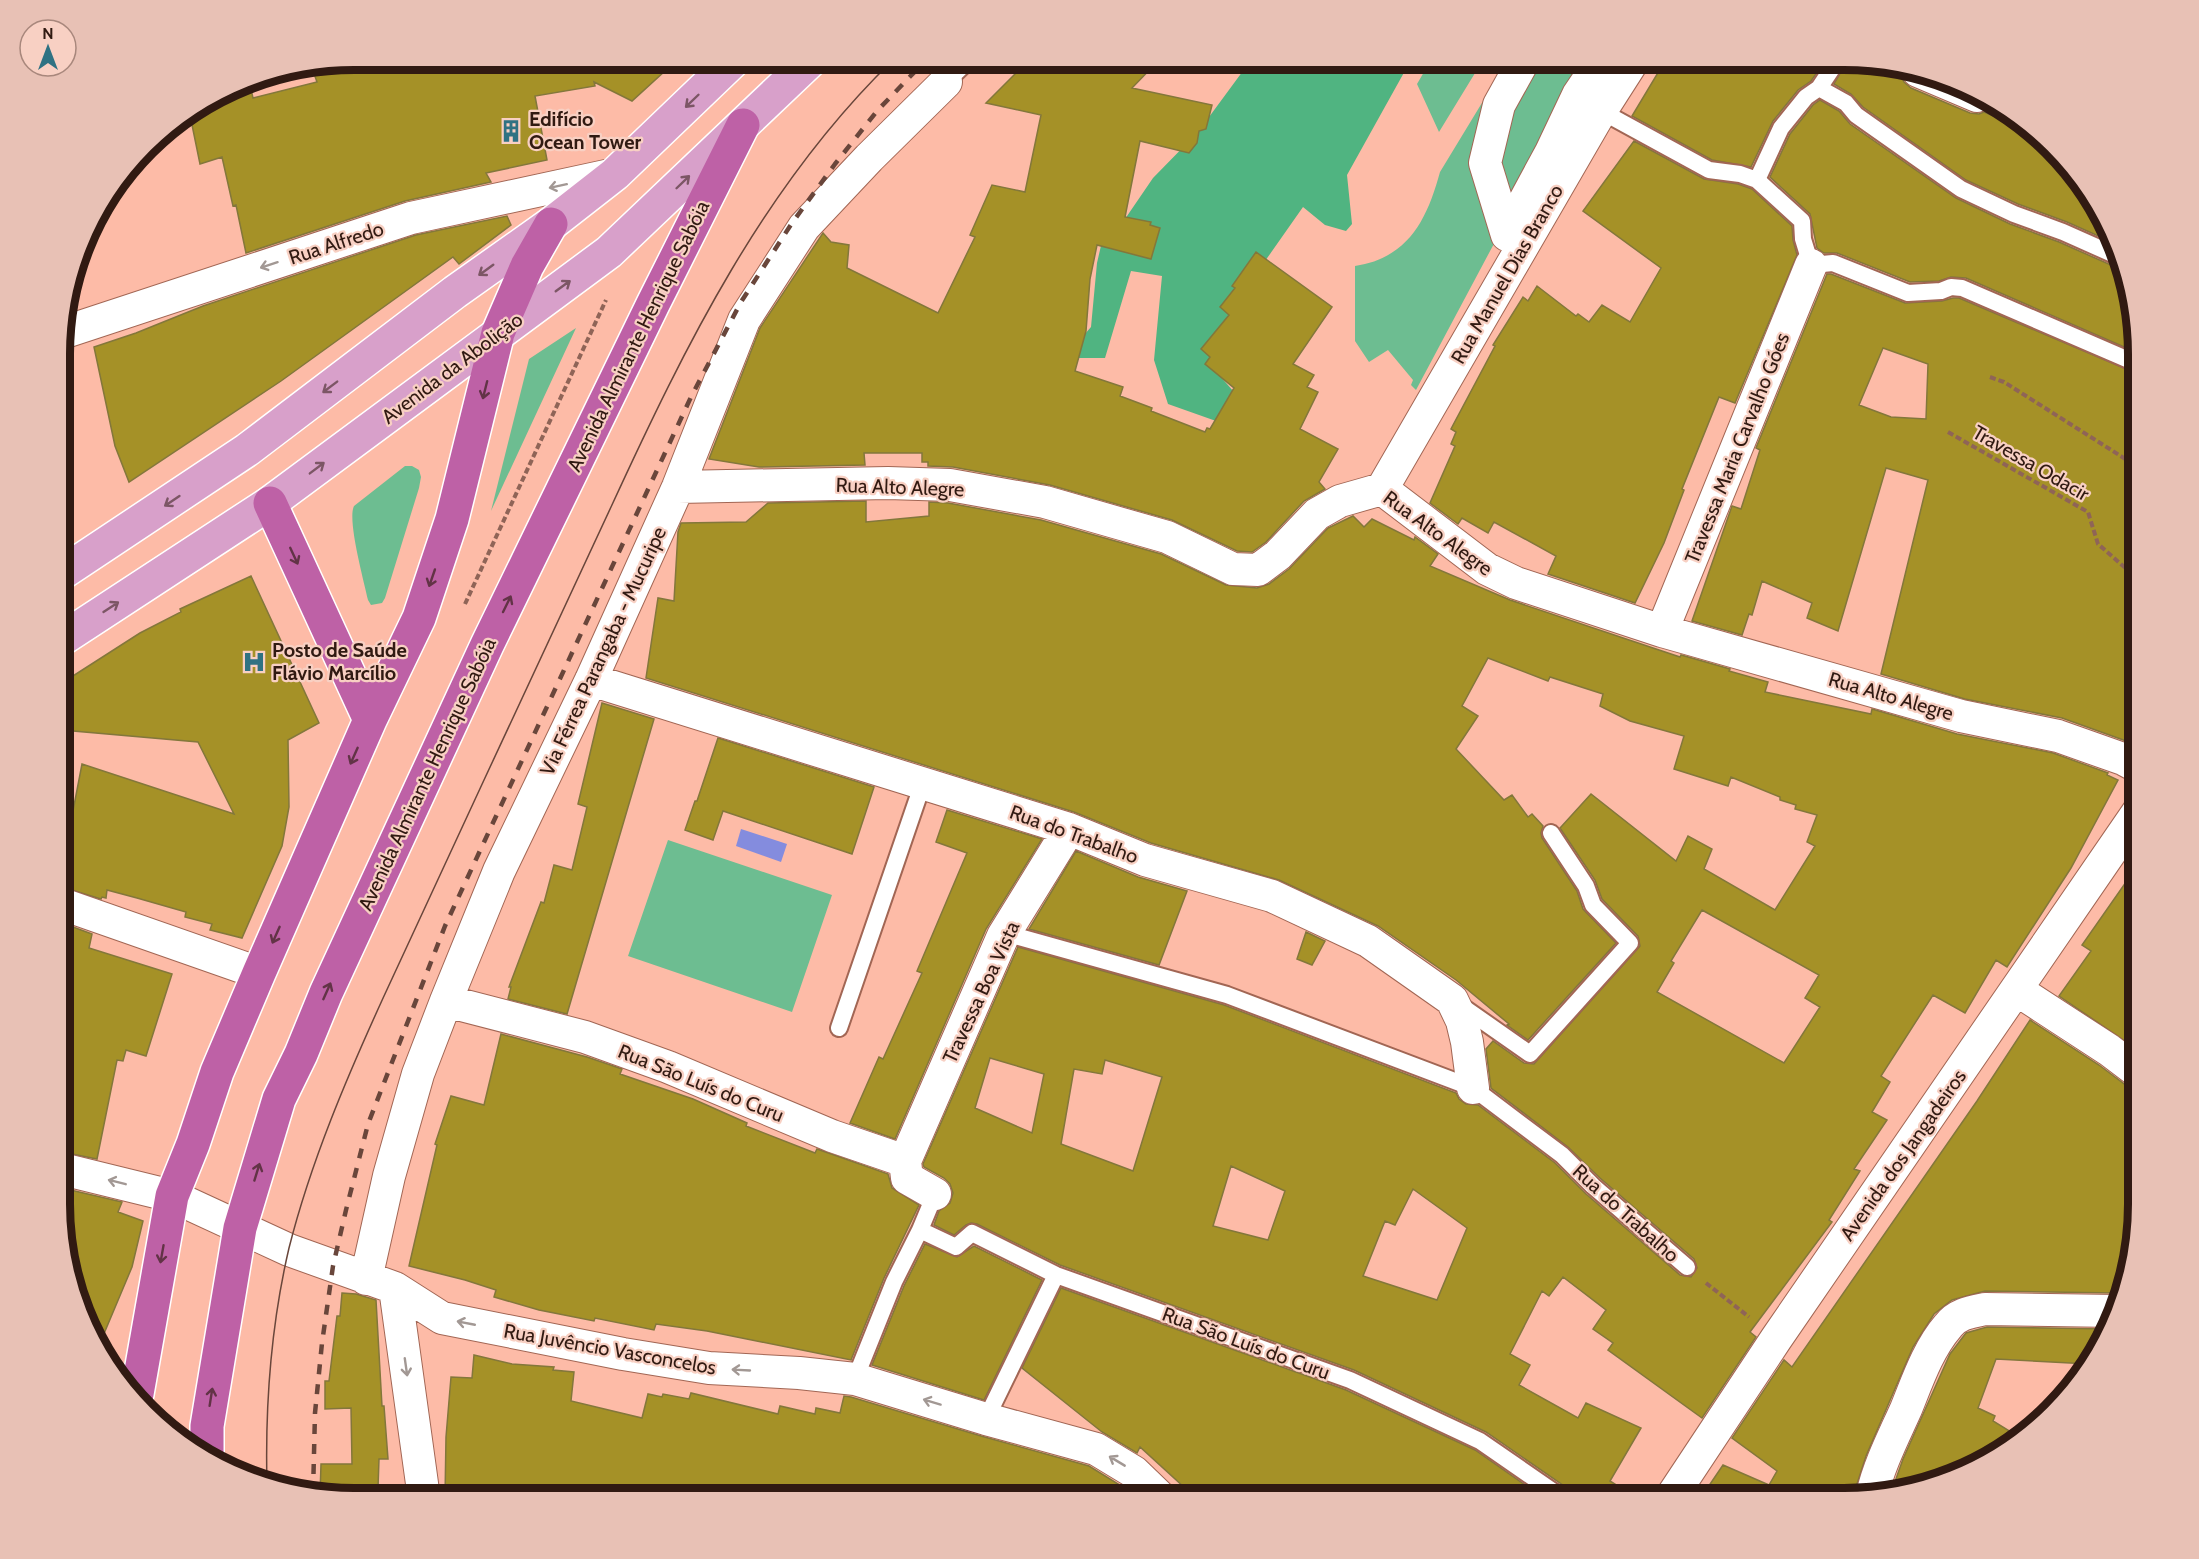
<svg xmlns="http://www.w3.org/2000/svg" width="2199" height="1559" viewBox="0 0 2199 1559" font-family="Cabin,sans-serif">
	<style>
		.green { fill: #6dbd91 }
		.forest { fill: #50b481 }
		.water { fill: #848cde }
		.building { fill: #a59127; stroke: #83773b; stroke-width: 1.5; fill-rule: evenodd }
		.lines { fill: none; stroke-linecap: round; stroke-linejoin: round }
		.lane-casing { stroke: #a26654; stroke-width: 20 }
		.street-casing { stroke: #a26654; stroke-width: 34 }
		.primary-casing { stroke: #fff; stroke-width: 36 }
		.highway-casing { stroke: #fff; stroke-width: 36 }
		.path { stroke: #8f6457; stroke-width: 4; stroke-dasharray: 6 3; stroke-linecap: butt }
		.lane { stroke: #fff; stroke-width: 16 }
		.street { stroke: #fff; stroke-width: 32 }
		.primary { stroke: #d8a0ca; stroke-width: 33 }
		.highway { stroke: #be61a6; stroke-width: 33 }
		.tram { stroke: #69463b; stroke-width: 1.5 }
		.rail { stroke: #69463b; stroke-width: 4.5; stroke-dasharray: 10 10; stroke-linecap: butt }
		.oneway { stroke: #7c5665 }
		.oneway2 { stroke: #a29894 }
		.oneway3 { stroke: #623346 }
		.labels { text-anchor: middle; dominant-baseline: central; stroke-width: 4.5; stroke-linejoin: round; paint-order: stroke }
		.poi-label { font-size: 20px; font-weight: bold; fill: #311a12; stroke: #f8d0c3; text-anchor: start }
		.street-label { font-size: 20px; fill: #311a12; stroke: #f8d0c3 }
		.rim { fill: none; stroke: #311a12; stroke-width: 8 }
	</style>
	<rect width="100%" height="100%" fill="#fdbba7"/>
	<!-- green -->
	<path class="green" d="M 1431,60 L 1483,60 L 1439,132 L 1417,84 Z
		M 1508,60 L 1489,106 L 1497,238 L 1416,390 L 1411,385 L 1413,380 L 1388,350 L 1369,362 L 1355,341 L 1355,266 C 1408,258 1427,220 1440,172 Z
		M 1535,60 L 1579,60 L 1508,213 L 1497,161 L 1505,130 Z
		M 576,328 L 491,511 L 529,359 Z
		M 405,466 L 412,466 L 419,470 L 421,477 L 419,488 L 385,598 L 382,603 L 371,605 L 368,600 C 364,581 347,520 354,506 Z
		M 668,840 L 832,895 L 792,1012 L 628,956 Z"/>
	<!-- forest -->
	<path class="forest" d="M 1251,60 L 1411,60 L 1347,175 L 1352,224 L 1346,231 L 1325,225 L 1303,207 L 1244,291 L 1213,368 L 1234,392 L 1216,421 L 1168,404 L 1154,360 L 1162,276 L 1131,271 L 1105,358 L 1064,358 L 1091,327 L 1097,263 L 1106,224 L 1125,219 L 1153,178 L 1198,132 Z"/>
	<!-- water -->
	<path class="water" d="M 741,829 L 787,844 L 781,862 L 736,846 Z"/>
	<!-- building -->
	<path class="building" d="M 354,60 L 436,60 L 437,63 L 448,60 L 677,60 L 632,101 L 594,82 L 595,86 L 535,96 L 547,160 L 486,173 L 491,182 L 405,201 L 246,253 L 236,205 L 233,206 L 222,157 L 200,164 L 190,115 L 242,82 L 249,81 L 253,98 L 317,82 L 312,68 Z
		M 1029,60 L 1159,60 L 1132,88 L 1212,105 L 1206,129 L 1199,131 L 1197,143 L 1189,153 L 1140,141 L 1125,217 L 1151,222 L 1150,225 L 1160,228 L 1151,259 L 1097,245 L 1090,279 L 1086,331 L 1075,371 L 1123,387 L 1120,396 L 1152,408 L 1151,411 L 1205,432 L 1207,428 L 1210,429 L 1234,388 L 1205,364 L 1210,357 L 1201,349 L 1229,315 L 1220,307 L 1235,288 L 1232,286 L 1256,252 L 1332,307 L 1293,364 L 1314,375 L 1307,387 L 1318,392 L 1300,429 L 1338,449 L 1319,482 L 1325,489 L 1304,501 L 1266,542 L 1252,552 L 1237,551 L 1172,520 L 1050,485 L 953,467 L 928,466 L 928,462 L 922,462 L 922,453 L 864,453 L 865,465 L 759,467 L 709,459 L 760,328 L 823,233 L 831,242 L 849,245 L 847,268 L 938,313 L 975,237 L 970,235 L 992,185 L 1025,192 L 1041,115 L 986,103 Z
		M 1665,61 L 1695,61 L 1710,69 L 1715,61 L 1825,61 L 1811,81 L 1798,90 L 1773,121 L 1751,167 L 1712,160 L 1632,116 Z
		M 1847,61 L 1864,61 L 1876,63 L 1902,77 L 1904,82 L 1911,88 L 1970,113 L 1979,114 L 1984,112 L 2033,132 L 2109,224 L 2114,243 L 2067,222 L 2018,204 L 1966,180 L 1863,107 L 1851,94 L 1834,84 Z
		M 1820,100 L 1839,111 L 1850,124 L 1956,198 L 2010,224 L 2059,242 L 2113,266 L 2120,266 L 2138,335 L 2138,353 L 1966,278 L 1951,277 L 1939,281 L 1910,282 L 1837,253 L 1824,253 L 1817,248 L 1810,214 L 1770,177 L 1790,134 L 1813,105 Z
		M 1634,141 L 1704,179 L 1738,184 L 1752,189 L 1792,226 L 1793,240 L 1797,255 L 1735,403 L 1719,397 L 1682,489 L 1684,490 L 1664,543 L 1635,603 L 1548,574 L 1556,556 L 1494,522 L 1488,533 L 1462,518 L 1458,524 L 1430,503 L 1455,446 L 1451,444 L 1456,432 L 1451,429 L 1495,346 L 1493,345 L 1523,297 L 1528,301 L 1537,286 L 1576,316 L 1578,314 L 1589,322 L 1602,305 L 1630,322 L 1661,268 L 1583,211 Z
		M 507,216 L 511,225 L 459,264 L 453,257 L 281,381 L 129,482 L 115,446 L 94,347 L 136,333 L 203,306 L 416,235 Z
		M 1827,274 L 1831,274 L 1905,303 L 1942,301 L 1953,298 L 1959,298 L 2138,374 L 2138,729 L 2129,742 L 2062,718 L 1965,699 L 1881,674 L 1928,480 L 1886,468 L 1838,631 L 1807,618 L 1812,603 L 1762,581 L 1752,615 L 1749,614 L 1742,635 L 1692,621 L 1732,506 L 1741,509 L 1760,450 L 1756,448 ZM 1883,348 L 1928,364 L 1926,419 L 1891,417 L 1859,405 Z
		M 866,501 L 866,522 L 929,516 L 929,502 L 948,503 L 1041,520 L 1161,554 L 1226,585 L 1257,588 L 1269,584 L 1289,569 L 1328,528 L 1353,516 L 1364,527 L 1372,519 L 1414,540 L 1415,537 L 1438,554 L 1430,566 L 1510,600 L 1680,657 L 1681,655 L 1730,669 L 1729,671 L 1768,682 L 1765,692 L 1871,714 L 1872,709 L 1957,734 L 2053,753 L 2108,773 L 2107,775 L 2118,780 L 2071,868 L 2007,967 L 1996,960 L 1965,1013 L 1933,995 L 1881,1076 L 1890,1082 L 1872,1112 L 1887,1120 L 1854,1169 L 1860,1171 L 1829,1220 L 1832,1222 L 1750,1332 L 1756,1337 L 1702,1418 L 1608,1350 L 1613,1343 L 1593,1329 L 1606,1310 L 1563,1277 L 1549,1296 L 1542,1291 L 1510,1354 L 1530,1365 L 1519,1385 L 1578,1418 L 1586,1403 L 1641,1428 L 1610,1481 L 1638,1499 L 1574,1499 L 1570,1490 L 1486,1432 L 1354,1370 L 1060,1265 L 977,1224 L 971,1223 L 966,1225 L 954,1235 L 934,1225 L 939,1211 L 950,1203 L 953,1193 L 950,1184 L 944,1178 L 924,1167 L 923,1164 L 1018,947 L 1224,1005 L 1456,1093 L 1459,1099 L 1466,1104 L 1478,1105 L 1555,1163 L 1586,1194 L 1680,1275 L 1691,1277 L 1697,1268 L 1694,1259 L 1600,1178 L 1568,1147 L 1491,1088 L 1486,1049 L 1493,1041 L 1524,1063 L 1534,1064 L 1640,946 L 1638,936 L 1602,899 L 1595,880 L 1560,828 L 1591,794 L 1676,861 L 1688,836 L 1712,849 L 1704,869 L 1775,910 L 1815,846 L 1807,842 L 1817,815 L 1795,809 L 1796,805 L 1780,800 L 1780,797 L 1731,777 L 1728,786 L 1674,769 L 1684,736 L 1630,721 L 1600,706 L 1603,694 L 1550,677 L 1548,681 L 1488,658 L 1462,706 L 1478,716 L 1456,749 L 1504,800 L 1512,795 L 1528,817 L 1532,814 L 1543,826 L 1541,833 L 1542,838 L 1577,891 L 1583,909 L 1616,943 L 1528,1040 L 1507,1025 L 1509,1024 L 1456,980 L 1378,926 L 1279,880 L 1151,843 L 1074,812 L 646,678 L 658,598 L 674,601 L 678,532 L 681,523 L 746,522 L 768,503 ZM 1702,910 L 1819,975 L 1805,998 L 1820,1007 L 1784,1063 L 1657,992 L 1674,963 L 1671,961 ZM 990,1058 L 1044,1074 L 1032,1133 L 975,1108 ZM 1105,1060 L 1162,1077 L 1133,1171 L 1061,1144 L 1074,1069 L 1102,1074 ZM 1231,1166 L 1285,1191 L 1268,1240 L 1213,1226 ZM 1413,1189 L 1467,1228 L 1437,1300 L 1363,1276 L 1385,1221 L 1395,1225 Z
		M 251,576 L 319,723 L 288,740 L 289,807 L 282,846 L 242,938 L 210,930 L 212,924 L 185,917 L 186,912 L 137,898 L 107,890 L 106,898 L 102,897 L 101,899 L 62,887 L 62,814 L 72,816 L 82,764 L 234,814 L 198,742 L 62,730 L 62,683 L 140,633 L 181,612 L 180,609 Z
		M 602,703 L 654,719 L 567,1014 L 508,999 L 511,987 L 509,987 L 541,902 L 544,903 L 554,865 L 572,870 L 587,807 L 578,804 Z
		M 718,738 L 874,787 L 852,854 L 723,811 L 713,840 L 685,830 L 695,801 L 697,801 Z
		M 947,810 L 1042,839 L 986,929 L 895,1139 L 850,1123 L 879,1057 L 883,1059 L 922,973 L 917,971 L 967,853 L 936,842 Z
		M 1076,851 L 1138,877 L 1187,891 L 1159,965 L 1029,929 Z
		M 2138,865 L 2138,1050 L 2059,996 L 2091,951 L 2082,945 Z
		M 62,923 L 92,934 L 89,948 L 172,974 L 146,1056 L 126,1050 L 123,1061 L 117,1060 L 97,1159 L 62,1152 L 62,1031 L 68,1012 L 62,1011 Z
		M 1306,932 L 1325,941 L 1312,965 L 1297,959 Z
		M 2030,1020 L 2099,1065 L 2127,1086 L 2138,1090 L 2138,1224 L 2124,1295 L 2117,1293 L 1985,1291 L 1952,1300 L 1934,1314 L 1913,1347 L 1866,1456 L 1855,1490 L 1855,1498 L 1700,1499 L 1723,1465 L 1769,1485 L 1777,1471 L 1732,1438 L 1784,1360 L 1792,1367 L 1977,1101 Z
		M 501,1034 L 587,1057 L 622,1069 L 620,1074 L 693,1099 L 747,1123 L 746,1126 L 815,1153 L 817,1149 L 888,1174 L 892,1188 L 919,1205 L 884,1278 L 851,1360 L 707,1331 L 656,1324 L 654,1330 L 595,1318 L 594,1321 L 539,1310 L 494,1297 L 496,1290 L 465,1280 L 409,1266 L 437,1145 L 435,1144 L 451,1096 L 484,1105 Z
		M 62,1188 L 122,1202 L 118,1212 L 143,1221 L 132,1267 L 98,1348 L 62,1243 Z
		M 925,1244 L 957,1257 L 974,1246 L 1042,1280 L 984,1400 L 872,1365 L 904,1286 Z
		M 1061,1288 L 1346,1390 L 1475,1450 L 1545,1499 L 1197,1499 L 1140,1447 L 1137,1453 L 1102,1432 L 1022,1368 Z
		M 342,1293 L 356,1294 L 376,1300 L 382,1406 L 384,1406 L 388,1459 L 379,1459 L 378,1488 L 370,1489 L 370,1493 L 356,1493 L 356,1498 L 320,1495 L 321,1464 L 352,1464 L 351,1408 L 325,1409 L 325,1381 L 329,1381 L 337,1316 L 340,1316 Z
		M 1987,1327 L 2108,1329 L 2089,1364 L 1996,1359 L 1978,1408 L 1995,1416 L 1993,1421 L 2016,1435 L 1975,1469 L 1921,1489 L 1891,1493 L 1903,1459 L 1950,1354 L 1966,1333 Z
		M 474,1355 L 512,1364 L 554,1367 L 553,1370 L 574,1372 L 571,1401 L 642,1418 L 648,1394 L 662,1397 L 663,1394 L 689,1399 L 691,1393 L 778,1414 L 780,1406 L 815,1414 L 816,1408 L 840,1413 L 844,1396 L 851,1397 L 981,1436 L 1089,1466 L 1123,1487 L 1118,1499 L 445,1498 L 446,1437 L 451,1377 L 472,1378 Z"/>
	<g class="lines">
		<!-- lane casing -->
		<g class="lane-casing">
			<path id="lane" d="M 946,82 L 969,60
				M 1819,88 L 1846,103 L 1856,115 L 1961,189 L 2014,214 L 2063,232 L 2117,256
				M 1601,111 L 1709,170 L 1740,174 L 1757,180 L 1802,221 L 1803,239 L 1811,265 L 1833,263 L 1908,293 L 1941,291 L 1951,287 L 1962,288 L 2138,364
				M 1757,180 L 1781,128 L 1806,97 L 1819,88 L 1837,61
				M 1005,933 L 1227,995 L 1473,1088 L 1562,1155 L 1593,1186 L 1687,1267
				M 1460,1005 L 1530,1054 L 1630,943 L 1593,905 L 1586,886 L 1551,833
				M 839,1028 L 923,783
				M 920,1230 L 956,1247 L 972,1233 L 1056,1275 L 1350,1380 L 1480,1441 L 1564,1499
				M 855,1379 L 894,1282 L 920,1230 L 935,1194
				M 986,1419 L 1056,1275"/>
		</g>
		<!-- street casing -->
		<g class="street-casing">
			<path id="street" d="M 1918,71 L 1977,96
				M 1517,215 L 1551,152 L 1578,95 L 1601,61
				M 1507,235 L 1485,163 L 1499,105 L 1524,60
				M 62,333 L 411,218 L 615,174
				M 678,487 L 888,483 L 950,485 L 1045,502 L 1167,537 L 1233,569 L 1258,570 L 1278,555 L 1317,514 L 1340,501 L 1382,489 L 1487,569 L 1516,583 L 1662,631 L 1961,716 L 2058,736 L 2123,759 L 2138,767
				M 1382,489 L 1601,111 L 1633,61
				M 1662,631 L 1811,265
				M 591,680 L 1069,829 L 1145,860 L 1272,896 L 1368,941 L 1452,1000 L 1462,1021 L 1467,1042 L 1473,1088
				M 62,904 L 259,973
				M 2017,990 L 2109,1050 L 2138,1072
				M 446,1001 L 585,1037 L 668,1067 L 832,1136 L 905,1161 L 907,1178 L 935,1194
				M 905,1161 L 1003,936 L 1069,829
				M 62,1169 L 172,1196 L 289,1250 L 395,1288 L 442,1318 L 623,1354 L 709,1368 L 799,1373 L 855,1379 L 986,1419 L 1096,1449 L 1134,1472 L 1162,1499
				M 366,1279 L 389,1176 L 418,1074 L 446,1001 L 499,871 L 591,680 L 678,487 L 744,320 L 804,227 L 869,158 L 946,82
				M 395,1288 L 424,1498
				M 1872,1495 C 1879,1465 1893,1438 1906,1409 C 1917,1382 1928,1349 1948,1326 C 1957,1314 1970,1312 1985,1309 L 2117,1311
				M 1670,1499 L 1776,1339 L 2138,812"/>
		</g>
		<!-- primary casing -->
		<g class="primary-casing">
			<path id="primary" d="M 62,573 L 247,450 L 455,292 L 551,224 L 615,174 L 734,60
				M 62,639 L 270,503 L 609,252 L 811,60"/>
		</g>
		<!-- highway casing -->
		<g class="highway-casing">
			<path id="highway" d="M 270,503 L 370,720
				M 137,1394 L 172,1196 L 193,1144 L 217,1072 L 259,973 L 370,720 L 419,618 L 452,519 L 498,333 L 527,266 L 551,224
				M 207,1455 L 207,1426 L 240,1228 L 279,1099 L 301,1054 L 326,993 L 487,645 L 653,304 L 743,125"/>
		</g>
		<!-- path -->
		<path class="path" d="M 1990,377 L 2004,382 L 2138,467
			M 1948,432 L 2088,512 L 2098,544 L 2138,579
			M 465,604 L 606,300
			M 1706,1283 L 1749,1317"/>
		<!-- lane -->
		<use href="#lane" class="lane"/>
		<!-- street -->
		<use href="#street" class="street"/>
		<!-- primary -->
		<use href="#primary" class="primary"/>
		<!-- highway -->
		<use href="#highway" class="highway"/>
		<!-- tram -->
		<path class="tram" d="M 267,1485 C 265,1406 271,1325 289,1248 C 311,1161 347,1077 384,996 C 417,924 450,852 484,780 C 526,689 568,598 611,507 C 685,346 764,185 893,60"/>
		<!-- rail -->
		<path class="rail" d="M 313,1494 L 315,1413 L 322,1343 L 333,1266 L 346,1210 L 368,1124 L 445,926 L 691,397 L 741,302 L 792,223 L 835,164 L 877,111 L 926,60"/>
	</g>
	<!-- one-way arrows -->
	<defs><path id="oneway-shaft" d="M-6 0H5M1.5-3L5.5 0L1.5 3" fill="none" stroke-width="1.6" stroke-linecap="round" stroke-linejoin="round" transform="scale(1.5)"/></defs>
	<g class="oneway">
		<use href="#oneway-shaft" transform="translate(692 101) rotate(136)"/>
		<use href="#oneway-shaft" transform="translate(683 182) rotate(-44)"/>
		<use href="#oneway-shaft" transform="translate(486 270) rotate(144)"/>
		<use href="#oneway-shaft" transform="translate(563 286) rotate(-36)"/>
		<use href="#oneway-shaft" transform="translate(330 387) rotate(143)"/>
		<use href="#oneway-shaft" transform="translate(317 468) rotate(-37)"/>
		<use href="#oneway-shaft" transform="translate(172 501) rotate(146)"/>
		<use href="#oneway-shaft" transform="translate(111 607) rotate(-33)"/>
	</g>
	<g class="oneway2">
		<use href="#oneway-shaft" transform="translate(558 186) rotate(168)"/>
		<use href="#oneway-shaft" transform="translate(269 265) rotate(162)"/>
		<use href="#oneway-shaft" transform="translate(117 1182) rotate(-166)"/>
		<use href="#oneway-shaft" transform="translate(466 1323) rotate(-169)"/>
		<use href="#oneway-shaft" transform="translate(406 1367) rotate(82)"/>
		<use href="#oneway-shaft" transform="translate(741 1370) rotate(-177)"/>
		<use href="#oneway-shaft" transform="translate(932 1402) rotate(-163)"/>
		<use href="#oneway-shaft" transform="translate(1117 1461) rotate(-149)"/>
	</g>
	<g class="oneway3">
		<use href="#oneway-shaft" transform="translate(485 390) rotate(104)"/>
		<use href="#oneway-shaft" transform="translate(294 556) rotate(65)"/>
		<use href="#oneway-shaft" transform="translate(432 578) rotate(109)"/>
		<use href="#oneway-shaft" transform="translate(507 604) rotate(-64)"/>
		<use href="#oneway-shaft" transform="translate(354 756) rotate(114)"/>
		<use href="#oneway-shaft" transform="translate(276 935) rotate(114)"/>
		<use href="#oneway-shaft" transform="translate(327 991) rotate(-66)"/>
		<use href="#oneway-shaft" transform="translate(257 1172) rotate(-73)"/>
		<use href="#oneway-shaft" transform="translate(162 1254) rotate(100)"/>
		<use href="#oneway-shaft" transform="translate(211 1397) rotate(-81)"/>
	</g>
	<!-- icons -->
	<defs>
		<g id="building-bare" transform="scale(1.8)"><path d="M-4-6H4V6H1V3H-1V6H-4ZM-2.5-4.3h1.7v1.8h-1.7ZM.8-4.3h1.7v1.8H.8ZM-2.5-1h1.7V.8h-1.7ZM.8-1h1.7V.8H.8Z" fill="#2f7283" stroke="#f8d0c3" stroke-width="2.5" paint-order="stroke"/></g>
		<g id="hospital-bare" transform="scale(1.8)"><path d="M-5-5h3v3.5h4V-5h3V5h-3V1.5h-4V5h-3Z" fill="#2f7283" stroke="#f8d0c3" stroke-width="2.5" paint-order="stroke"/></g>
	</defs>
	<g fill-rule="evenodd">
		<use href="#building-bare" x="511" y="131"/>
		<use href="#hospital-bare" x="254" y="662"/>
	</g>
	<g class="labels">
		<!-- poi labels -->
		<g class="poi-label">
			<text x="529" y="119">Edifício<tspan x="529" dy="23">Ocean Tower</tspan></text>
			<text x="272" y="650">Posto de Saúde<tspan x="272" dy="23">Flávio Marcílio</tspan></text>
		</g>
		<!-- street labels -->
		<g class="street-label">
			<text transform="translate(336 243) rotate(-18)">Rua Alfredo</text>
			<text transform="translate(1507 274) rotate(-60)">Rua Manuel Dias Branco</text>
			<text transform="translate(638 336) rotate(-64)">Avenida Almirante Henrique Sabóia</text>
			<text transform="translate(452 368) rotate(-37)">Avenida da Abolição</text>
			<text transform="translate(1737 448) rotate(-68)">Travessa Maria Carvalho Góes</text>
			<text transform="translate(2031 463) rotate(30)">Travessa Odacir</text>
			<text transform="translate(900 487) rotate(2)">Rua Alto Alegre</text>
			<text transform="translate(1438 533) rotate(36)">Rua Alto Alegre</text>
			<text transform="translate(603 651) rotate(-65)">Via Férrea Parangaba - Mucuripe</text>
			<text transform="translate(1891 696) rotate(16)">Rua Alto Alegre</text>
			<text transform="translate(427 774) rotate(-65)">Avenida Almirante Henrique Sabóia</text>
			<text transform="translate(1074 834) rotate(20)">Rua do Trabalho</text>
			<text transform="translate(981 992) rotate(-65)">Travessa Boa Vista</text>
			<text transform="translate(701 1083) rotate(22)">Rua São Luís do Curu</text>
			<text transform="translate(1903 1155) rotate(-55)">Avenida dos Jangadeiros</text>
			<text transform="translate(1626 1213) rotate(42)">Rua do Trabalho</text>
			<text transform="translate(1246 1343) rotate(20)">Rua São Luís do Curu</text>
			<text transform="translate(610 1349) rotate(10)">Rua Juvêncio Vasconcelos</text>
		</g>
	</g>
	<!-- crop -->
	<path d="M0 0H2199V1559H0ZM354 70H1844A284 284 0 0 1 2128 354V1204A284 284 0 0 1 1844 1488H354A284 284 0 0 1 70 1204V354A284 284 0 0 1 354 70Z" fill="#e8c1b5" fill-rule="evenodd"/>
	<path class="rim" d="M354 70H1844A284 284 0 0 1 2128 354V1204A284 284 0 0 1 1844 1488H354A284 284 0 0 1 70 1204V354A284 284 0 0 1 354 70Z"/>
	<!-- north arrow -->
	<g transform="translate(48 48)"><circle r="28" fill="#f8d0c3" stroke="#a8877c" stroke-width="1.5"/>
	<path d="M0-4.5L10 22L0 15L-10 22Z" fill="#2f7283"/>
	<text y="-9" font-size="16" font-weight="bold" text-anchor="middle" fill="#311a12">N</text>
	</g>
</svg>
